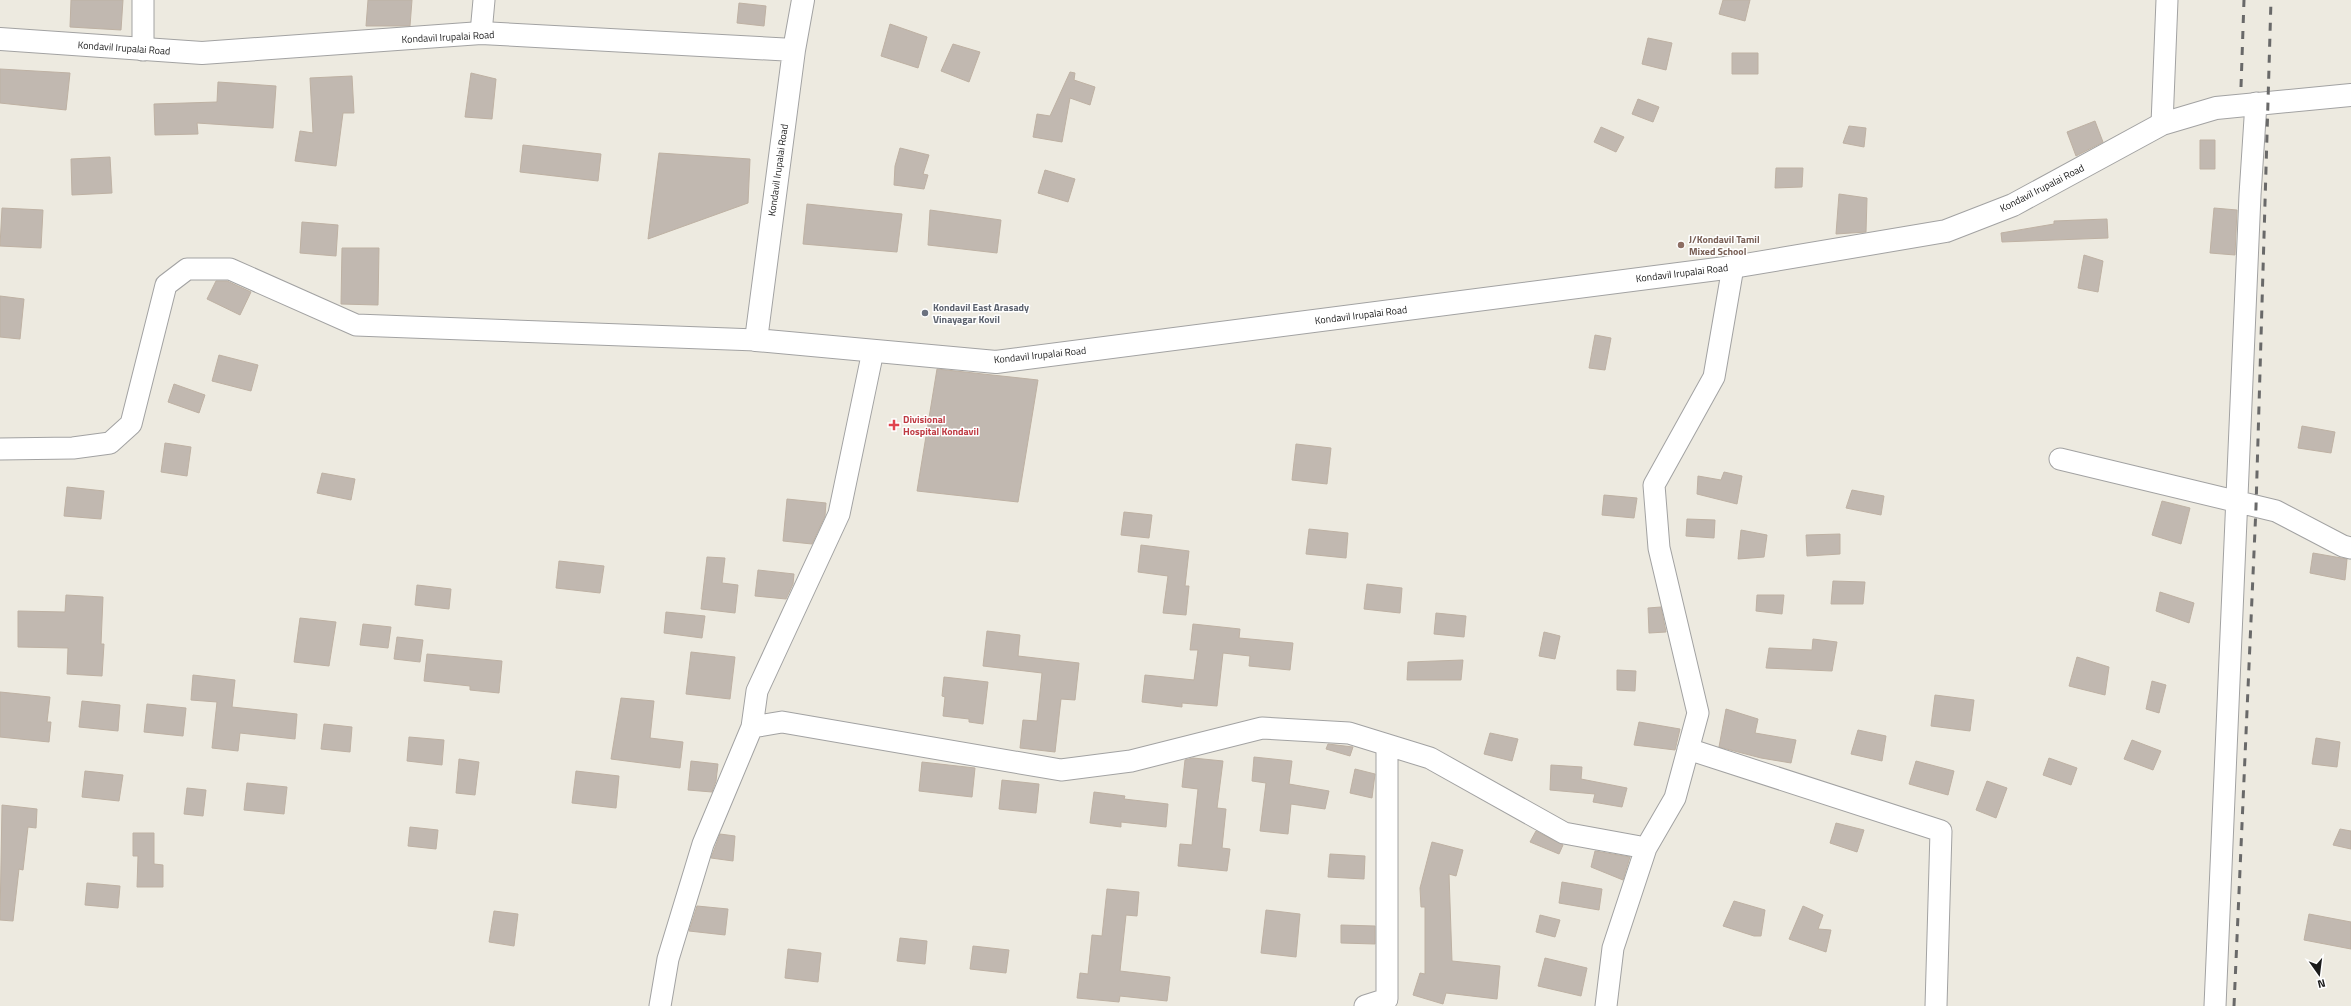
<svg xmlns="http://www.w3.org/2000/svg" width="2351" height="1006" viewBox="0 0 2351 1006" font-family="'Titillium Web',sans-serif">
	<style>
		.building { fill: #c1b8b0; stroke: #beb1a3 }
		.lines { fill: none; stroke-linecap: round; stroke-linejoin: round }
		.minor-casing { stroke: #a2a2a2; stroke-width: 23 }
		.tertiary-casing { stroke: #a2a2a2; stroke-width: 24 }
		.minor { stroke: #fff; stroke-width: 21 }
		.tertiary { stroke: #fff; stroke-width: 22 }
		.rail { stroke: #696969; stroke-width: 3; stroke-dasharray: 8 8; stroke-linecap: butt }
		.education-dot { fill: #8d6e63; stroke: #fff; stroke-width: 1.5 }
		.worship-dot { fill: #6b7280; stroke: #fff; stroke-width: 1.5 }
		.health-dot { fill: #e0444e; stroke: #fff; stroke-width: 1.5 }
		.labels { text-anchor: middle; dominant-baseline: central; stroke-width: 3; stroke-linejoin: round; paint-order: stroke }
		.street-label { font-size: 10px; fill: #1b1b1b; stroke: #fff }
		.education-label { font-size: 10px; font-weight: bold; fill: #785e54; stroke: #fff; text-anchor: start }
		.worship-label { font-size: 10px; font-weight: bold; fill: #5b616d; stroke: #fff; text-anchor: start }
		.health-label { font-size: 10px; font-weight: bold; fill: #be3a42; stroke: #fff; text-anchor: start }
	</style>
	<rect width="100%" height="100%" fill="#edeae0"/>
	<!-- building -->
	<path class="building" d="M 71,0 L 123,0 L 121,30 L 70,27 Z
		M 368,0 L 412,0 L 410,26 L 366,26 Z
		M 1723,0 L 1750,0 L 1745,21 L 1719,14 Z
		M 739,3 L 766,6 L 764,26 L 737,23 Z
		M 890,24 L 927,37 L 918,68 L 881,56 Z
		M 1648,38 L 1672,43 L 1666,70 L 1642,64 Z
		M 953,44 L 980,52 L 969,82 L 941,71 Z
		M 1732,53 L 1758,53 L 1758,74 L 1732,74 Z
		M 0,69 L 70,73 L 66,110 L 0,103 Z
		M 1070,72 L 1075,73 L 1074,80 L 1095,87 L 1090,105 L 1070,98 L 1062,142 L 1033,137 L 1037,114 L 1050,116 Z
		M 471,73 L 496,79 L 492,119 L 465,117 Z
		M 352,76 L 354,113 L 343,113 L 336,166 L 295,161 L 300,131 L 313,133 L 310,78 Z
		M 218,82 L 276,86 L 273,128 L 197,123 L 198,134 L 155,135 L 154,104 L 217,102 Z
		M 1638,99 L 1659,107 L 1653,122 L 1632,114 Z
		M 2095,121 L 2103,142 L 2076,156 L 2067,132 Z
		M 1849,126 L 1866,128 L 1864,147 L 1843,143 Z
		M 1601,127 L 1624,137 L 1616,152 L 1594,142 Z
		M 2200,140 L 2215,140 L 2215,169 L 2200,169 Z
		M 523,145 L 601,154 L 598,181 L 520,172 Z
		M 900,148 L 929,155 L 923,174 L 928,175 L 924,189 L 894,185 L 895,166 Z
		M 659,153 L 750,159 L 748,203 L 648,239 Z
		M 110,157 L 112,193 L 72,195 L 71,159 Z
		M 1776,168 L 1803,168 L 1802,187 L 1775,188 Z
		M 1045,170 L 1075,179 L 1068,202 L 1038,193 Z
		M 1839,194 L 1867,198 L 1866,232 L 1836,234 Z
		M 807,204 L 902,214 L 897,252 L 803,244 Z
		M 2,208 L 43,210 L 41,248 L 0,246 Z
		M 2214,208 L 2237,210 L 2235,255 L 2210,253 Z
		M 930,210 L 1001,220 L 997,253 L 928,245 Z
		M 2107,219 L 2108,238 L 2002,242 L 2001,233 L 2054,224 L 2054,221 Z
		M 302,222 L 338,225 L 336,256 L 300,253 Z
		M 342,248 L 379,248 L 378,305 L 341,304 Z
		M 2084,255 L 2103,261 L 2098,292 L 2078,288 Z
		M 216,281 L 227,281 L 251,292 L 240,315 L 207,299 Z
		M 0,296 L 24,299 L 20,339 L 0,337 Z
		M 1595,335 L 1611,338 L 1605,370 L 1589,368 Z
		M 219,355 L 258,365 L 251,391 L 212,381 Z
		M 937,369 L 1038,380 L 1018,502 L 917,491 Z
		M 174,384 L 205,395 L 199,413 L 168,402 Z
		M 2302,426 L 2335,432 L 2331,453 L 2298,448 Z
		M 165,443 L 191,447 L 187,476 L 161,472 Z
		M 1296,444 L 1331,448 L 1327,484 L 1292,480 Z
		M 1724,472 L 1742,476 L 1737,504 L 1697,494 L 1698,476 L 1721,480 Z
		M 322,473 L 355,479 L 351,500 L 317,493 Z
		M 67,487 L 104,491 L 101,519 L 64,516 Z
		M 1852,490 L 1884,496 L 1881,515 L 1846,508 Z
		M 1604,495 L 1637,498 L 1634,518 L 1602,515 Z
		M 787,499 L 826,503 L 825,516 L 812,544 L 783,541 Z
		M 2162,501 L 2190,508 L 2181,544 L 2152,535 Z
		M 1124,512 L 1152,515 L 1149,538 L 1121,535 Z
		M 1687,519 L 1715,520 L 1714,538 L 1686,536 Z
		M 1309,529 L 1348,533 L 1346,558 L 1306,554 Z
		M 1741,530 L 1767,535 L 1764,557 L 1738,559 Z
		M 1840,534 L 1840,554 L 1807,556 L 1806,535 Z
		M 1141,545 L 1189,551 L 1185,586 L 1189,586 L 1186,615 L 1163,613 L 1168,576 L 1138,572 Z
		M 2313,553 L 2347,559 L 2345,580 L 2310,573 Z
		M 707,557 L 725,558 L 722,583 L 738,585 L 735,613 L 701,609 Z
		M 559,561 L 604,566 L 600,593 L 556,588 Z
		M 758,570 L 794,574 L 793,584 L 786,599 L 755,596 Z
		M 1833,581 L 1865,582 L 1863,604 L 1831,604 Z
		M 1367,584 L 1402,588 L 1400,613 L 1364,609 Z
		M 417,585 L 451,589 L 449,609 L 415,605 Z
		M 2160,592 L 2194,603 L 2189,623 L 2156,611 Z
		M 66,595 L 103,597 L 101,644 L 104,644 L 102,676 L 67,674 L 68,648 L 18,647 L 18,611 L 65,612 Z
		M 1757,595 L 1784,595 L 1782,614 L 1756,611 Z
		M 1661,607 L 1666,632 L 1649,633 L 1648,608 Z
		M 666,612 L 705,616 L 702,638 L 664,633 Z
		M 1436,613 L 1466,616 L 1464,637 L 1434,634 Z
		M 300,618 L 336,622 L 329,666 L 294,662 Z
		M 363,624 L 391,627 L 388,648 L 360,645 Z
		M 1193,624 L 1240,629 L 1239,638 L 1293,643 L 1290,670 L 1249,666 L 1250,656 L 1223,653 L 1217,706 L 1182,703 L 1182,707 L 1142,702 L 1145,675 L 1194,680 L 1198,650 L 1190,650 Z
		M 987,631 L 1020,635 L 1018,656 L 1079,663 L 1075,700 L 1061,699 L 1055,752 L 1020,748 L 1023,720 L 1037,721 L 1042,673 L 983,666 Z
		M 1544,632 L 1560,636 L 1555,659 L 1539,656 Z
		M 397,637 L 423,640 L 420,662 L 394,659 Z
		M 1813,639 L 1837,642 L 1832,671 L 1766,668 L 1769,648 L 1812,650 Z
		M 691,652 L 735,657 L 730,699 L 686,694 Z
		M 427,654 L 502,661 L 499,693 L 470,690 L 470,686 L 424,681 Z
		M 2077,657 L 2109,667 L 2105,695 L 2069,686 Z
		M 1463,660 L 1461,680 L 1407,680 L 1408,662 Z
		M 1617,670 L 1636,671 L 1635,691 L 1617,690 Z
		M 193,675 L 235,680 L 232,707 L 297,714 L 295,739 L 240,733 L 238,751 L 212,748 L 217,702 L 191,700 Z
		M 944,677 L 988,682 L 983,724 L 969,722 L 969,719 L 943,716 L 945,697 L 942,696 Z
		M 2152,681 L 2166,685 L 2159,713 L 2146,709 Z
		M 0,692 L 50,697 L 47,722 L 51,722 L 49,742 L 0,737 Z
		M 1935,695 L 1974,700 L 1970,731 L 1931,726 Z
		M 621,698 L 654,701 L 650,738 L 683,742 L 680,768 L 611,759 Z
		M 82,701 L 120,705 L 118,731 L 79,727 Z
		M 147,704 L 186,708 L 183,736 L 144,732 Z
		M 1726,709 L 1758,719 L 1755,733 L 1796,740 L 1791,763 L 1761,758 L 1719,747 Z
		M 1639,722 L 1680,729 L 1675,750 L 1634,745 Z
		M 324,724 L 352,727 L 350,752 L 321,749 Z
		M 1858,730 L 1886,736 L 1882,761 L 1851,754 Z
		M 1490,733 L 1518,739 L 1512,761 L 1484,754 Z
		M 409,737 L 444,740 L 442,765 L 407,761 Z
		M 2316,738 L 2340,742 L 2337,767 L 2312,764 Z
		M 2132,740 L 2161,751 L 2153,770 L 2124,759 Z
		M 1328,744 L 1353,747 L 1350,756 L 1326,749 Z
		M 1254,757 L 1292,761 L 1289,784 L 1329,791 L 1325,809 L 1291,804 L 1288,834 L 1260,831 L 1266,783 L 1252,781 Z
		M 1193,758 L 1223,761 L 1217,808 L 1226,809 L 1222,848 L 1230,849 L 1227,871 L 1178,866 L 1180,844 L 1192,845 L 1198,789 L 1182,787 L 1185,760 Z
		M 2049,758 L 2077,768 L 2071,785 L 2043,775 Z
		M 459,759 L 479,762 L 475,795 L 456,793 Z
		M 691,761 L 718,764 L 716,781 L 712,792 L 688,790 Z
		M 1916,761 L 1954,771 L 1948,795 L 1909,784 Z
		M 922,762 L 975,768 L 972,797 L 919,791 Z
		M 1551,765 L 1582,767 L 1581,779 L 1627,788 L 1622,807 L 1593,802 L 1595,794 L 1550,790 Z
		M 1355,769 L 1375,774 L 1372,798 L 1350,793 Z
		M 85,771 L 123,775 L 119,801 L 82,797 Z
		M 576,771 L 619,776 L 616,808 L 572,803 Z
		M 1002,780 L 1039,784 L 1036,813 L 999,809 Z
		M 1987,781 L 2007,788 L 1996,818 L 1976,810 Z
		M 247,783 L 287,787 L 284,814 L 244,810 Z
		M 187,788 L 206,790 L 203,816 L 184,814 Z
		M 1094,792 L 1125,796 L 1124,799 L 1168,804 L 1166,827 L 1121,822 L 1121,827 L 1090,823 Z
		M 2,805 L 37,809 L 36,828 L 28,827 L 23,870 L 19,869 L 13,921 L 0,920 Z
		M 1836,823 L 1864,830 L 1857,852 L 1830,843 Z
		M 410,827 L 438,830 L 436,849 L 408,846 Z
		M 2340,829 L 2351,831 L 2351,849 L 2333,845 Z
		M 1536,831 L 1563,845 L 1559,854 L 1530,842 Z
		M 133,833 L 154,833 L 154,864 L 163,865 L 163,887 L 137,887 L 138,856 L 133,856 Z
		M 720,834 L 735,836 L 733,861 L 711,858 Z
		M 1432,842 L 1463,850 L 1456,876 L 1449,874 L 1452,961 L 1500,966 L 1497,999 L 1446,993 L 1443,1004 L 1413,995 L 1420,973 L 1425,974 L 1425,907 L 1421,907 L 1420,888 Z
		M 1595,851 L 1630,857 L 1623,880 L 1591,867 Z
		M 1330,854 L 1365,856 L 1364,879 L 1328,877 Z
		M 1562,882 L 1602,889 L 1599,910 L 1559,903 Z
		M 87,883 L 120,886 L 118,908 L 85,905 Z
		M 1107,889 L 1139,892 L 1137,916 L 1126,915 L 1120,971 L 1170,977 L 1167,1001 L 1120,996 L 1119,1002 L 1077,998 L 1080,973 L 1088,974 L 1092,935 L 1102,936 Z
		M 1734,901 L 1765,910 L 1761,936 L 1754,936 L 1723,926 Z
		M 697,906 L 728,909 L 725,935 L 689,931 Z
		M 1803,906 L 1823,915 L 1818,929 L 1831,930 L 1826,952 L 1789,939 Z
		M 1266,910 L 1300,914 L 1296,957 L 1261,953 Z
		M 494,911 L 518,914 L 514,946 L 489,942 Z
		M 2309,914 L 2351,922 L 2351,949 L 2304,940 Z
		M 1540,915 L 1560,920 L 1555,937 L 1536,932 Z
		M 1341,925 L 1375,926 L 1375,944 L 1341,943 Z
		M 900,938 L 927,941 L 925,964 L 897,961 Z
		M 973,946 L 1009,950 L 1006,973 L 970,969 Z
		M 788,949 L 821,953 L 818,982 L 785,978 Z
		M 1545,958 L 1587,968 L 1581,996 L 1538,986 Z"/>
	<g class="lines">
		<!-- minor casing -->
		<g class="minor-casing">
			<path id="minor" d="M 481,33 L 484,0
				M 143,50 L 143,0
				M 2162,124 L 2167,0
				M 0,449 L 73,448 L 110,443 L 131,424 L 166,285 L 187,269 L 230,269 L 356,325 L 756,340
				M 2060,459 L 2276,511 L 2343,546 L 2351,548
				M 752,727 L 782,722 L 1061,770 L 1131,761 L 1262,728 L 1349,733 L 1430,758 L 1564,833 L 1646,848
				M 1688,749 L 1941,831 L 1936,1006
				M 660,1006 L 668,959 L 703,844 L 752,727 L 757,691 L 839,514 L 873,351
				M 1365,1006 L 1387,999 L 1387,745
				M 1606,1006 L 1613,948 L 1646,848 L 1675,798 L 1698,713 L 1659,548 L 1654,485 L 1714,377 L 1733,267
				M 2215,1006 L 2250,195 L 2256,103"/>
		</g>
		<!-- tertiary casing -->
		<g class="tertiary-casing">
			<path id="tertiary" d="M 0,39 L 202,53 L 481,33 L 794,50 L 756,340 L 996,362 L 1733,267 L 1946,231 L 2013,205 L 2162,124 L 2216,108 L 2351,95
				M 794,50 L 803,0"/>
		</g>
		<!-- minor -->
		<use href="#minor" class="minor"/>
		<!-- tertiary -->
		<use href="#tertiary" class="tertiary"/>
		<!-- rail -->
		<path class="rail" d="M 2241,87 L 2244,0
			M 2234,1006 L 2256,507 L 2271,0"/>
	</g>
	<!-- markers -->
	<circle class="education-dot" cx="1681" cy="245" r="4"/>
	<circle class="worship-dot" cx="925" cy="313" r="4"/>
	<path class="health-dot" d="M892 419h4v4h4v4h-4v4h-4v-4h-4v-4h4z"/>
	<g class="labels">
		<!-- street labels -->
		<g class="street-label">
			<text transform="translate(448 37) rotate(-3)">Kondavil Irupalai Road</text>
			<text transform="translate(124 48) rotate(4)">Kondavil Irupalai Road</text>
			<text transform="translate(778 170) rotate(-82)">Kondavil Irupalai Road</text>
			<text transform="translate(2042 188) rotate(-27)">Kondavil Irupalai Road</text>
			<text transform="translate(1682 273) rotate(-7)">Kondavil Irupalai Road</text>
			<text transform="translate(1361 315) rotate(-7)">Kondavil Irupalai Road</text>
			<text transform="translate(1040 355) rotate(-6)">Kondavil Irupalai Road</text>
		</g>
		<!-- education labels -->
		<g class="education-label">
			<text x="1689" y="239">J/Kondavil Tamil<tspan x="1689" dy="12">Mixed School</tspan></text>
		</g>
		<!-- worship labels -->
		<g class="worship-label">
			<text x="933" y="307">Kondavil East Arasady<tspan x="933" dy="12">Vinayagar Kovil</tspan></text>
		</g>
		<!-- health labels -->
		<g class="health-label">
			<text x="903" y="419">Divisional<tspan x="903" dy="12">Hospital Kondavil</tspan></text>
		</g>
	</g>
	<!-- north arrow -->
	<g transform="translate(2319 974) rotate(166)" stroke="#ffffff" stroke-width="3" paint-order="stroke">
	<path d="M0-3L7 15L0 10L-7 15Z" fill="#1b1b1b"/>
	<text y="-6" font-size="11" font-weight="bold" text-anchor="middle" fill="#1b1b1b">N</text>
	</g>
</svg>
